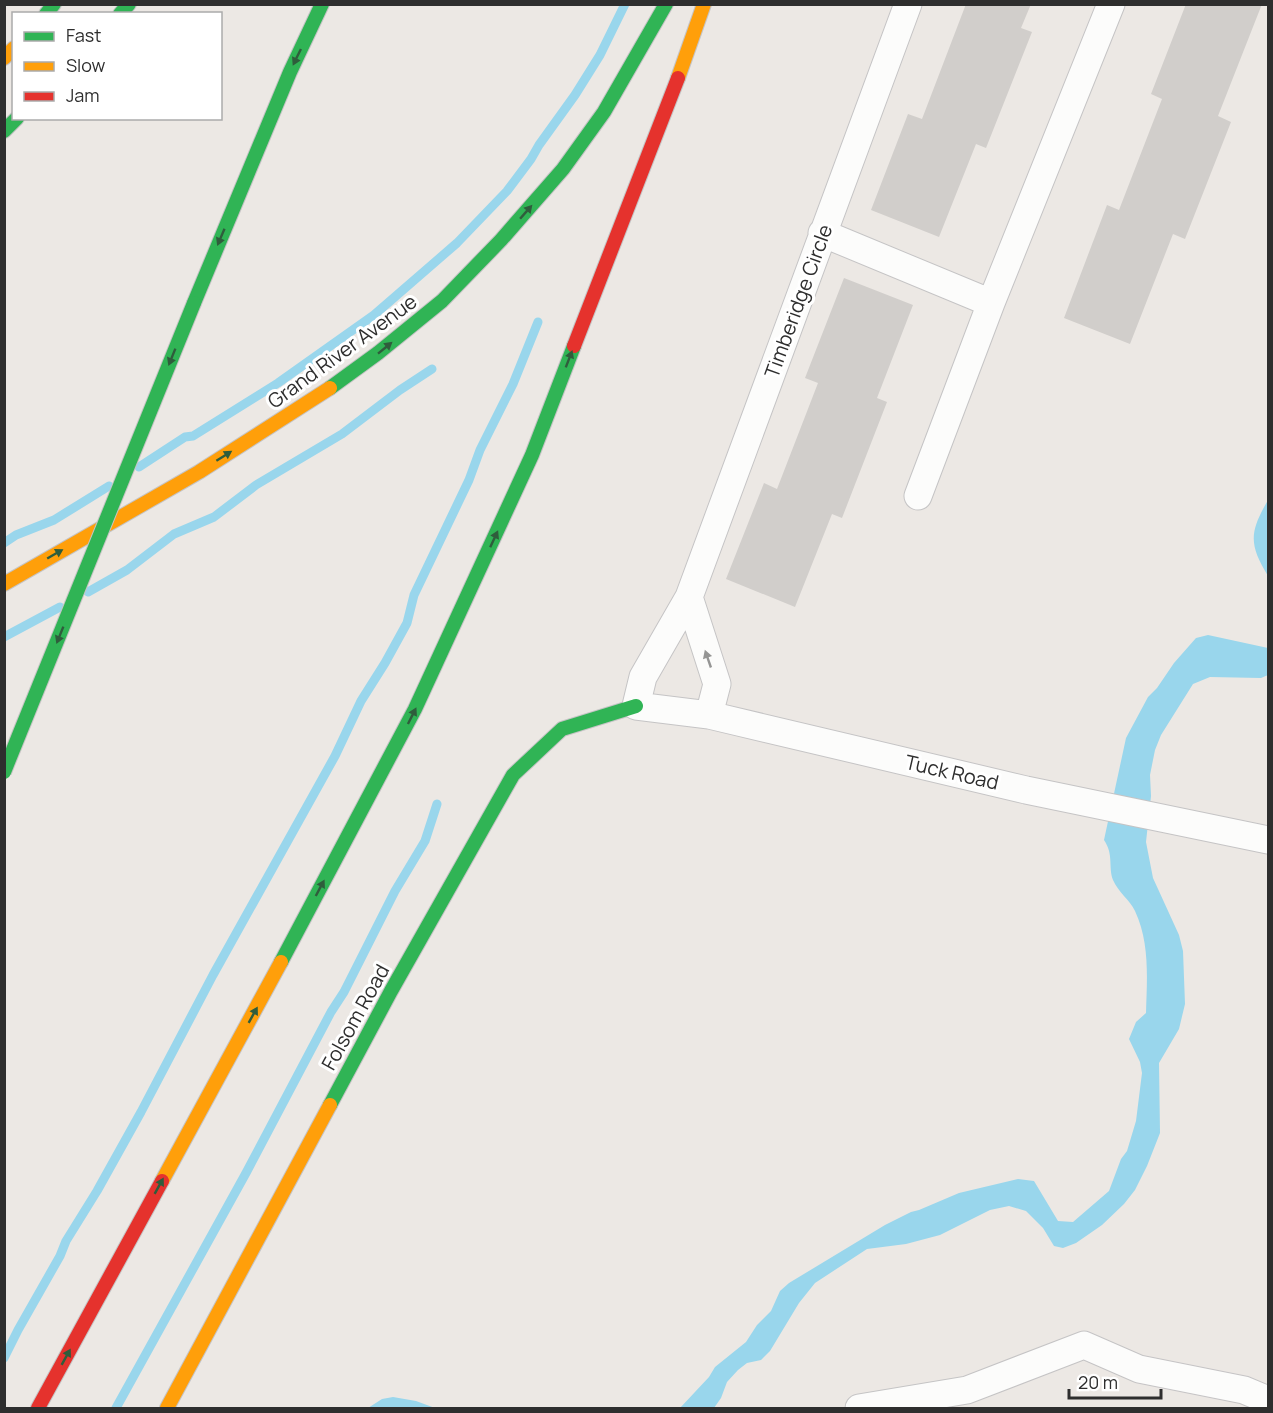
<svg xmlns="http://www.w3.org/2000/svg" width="1273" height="1413" viewBox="0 0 1273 1413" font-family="Manrope,sans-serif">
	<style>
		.water { fill: #99d6ec }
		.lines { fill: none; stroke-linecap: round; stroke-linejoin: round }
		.stream { stroke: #99d6ec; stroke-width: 9 }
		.building { fill: #d1cecb }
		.street-casing { stroke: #c5c4c5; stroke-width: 29 }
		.fast-casing { stroke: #c5c4c5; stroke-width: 16 }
		.slow-casing { stroke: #c5c4c5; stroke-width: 16 }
		.jam-casing { stroke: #c5c4c5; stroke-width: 16 }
		.street { stroke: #fcfcfb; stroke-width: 27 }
		.fast { stroke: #30b455; stroke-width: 14 }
		.slow { stroke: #ff9f0a; stroke-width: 14 }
		.jam { stroke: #e5322d; stroke-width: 14 }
		.fast-bridge-casing { stroke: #c6c5c4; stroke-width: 16; stroke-linecap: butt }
		.fast-bridge { stroke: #30b455; stroke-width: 14 }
		.oneway { fill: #2f5d3c }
		.oneway2 { fill: #959594 }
		.labels { text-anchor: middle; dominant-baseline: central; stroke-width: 6; stroke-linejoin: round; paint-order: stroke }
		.street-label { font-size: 20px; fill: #2e2e2e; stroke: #fff }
	</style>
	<rect width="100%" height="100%" fill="#ece8e4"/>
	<!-- water -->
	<path class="water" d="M 1268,500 L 1268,576 C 1249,544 1249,533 1268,500 Z
		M 1208,635 L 1268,648 L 1268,675 L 1261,678 L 1210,677 L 1193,684 L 1161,735 L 1155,750 L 1150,775 L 1151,796 L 1146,842 L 1153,878 L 1179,935 L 1183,951 L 1185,1004 L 1179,1029 L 1159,1063 L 1160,1133 L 1147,1166 L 1135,1190 L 1124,1204 L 1102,1225 L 1076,1243 L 1063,1248 L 1054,1246 L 1043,1228 L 1026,1211 L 1009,1206 L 990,1210 L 940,1235 L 906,1244 L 867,1249 L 815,1283 L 799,1303 L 770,1351 L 761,1360 L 747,1363 L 738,1370 L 727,1382 L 721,1398 L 714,1408 L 680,1408 L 709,1377 L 715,1367 L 746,1342 L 757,1325 L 771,1311 L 780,1291 L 789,1283 L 885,1225 L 911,1212 L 919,1210 L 959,1193 L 1018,1179 L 1034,1181 L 1058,1221 L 1073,1222 L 1109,1191 L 1121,1159 L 1127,1151 L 1136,1121 L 1142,1073 L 1140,1062 L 1129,1039 L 1136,1022 L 1146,1013 C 1147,979 1150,943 1135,911 C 1130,900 1118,892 1113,880 C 1108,866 1114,855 1104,840 L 1126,738 L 1148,697 L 1157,688 L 1174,663 L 1196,638 Z
		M 393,1397 L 416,1401 L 435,1408 L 368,1408 L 382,1399 Z"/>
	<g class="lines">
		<!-- stream -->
		<path class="stream" d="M 139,467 L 185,437 L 193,436 L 278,383 L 374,315 L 457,243 L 507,191 L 531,159 L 539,145 L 575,95 L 600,55 L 625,4
			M 4,543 L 16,535 L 54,520 L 109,486
			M 88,592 L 127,570 L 174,534 L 214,517 L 256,485 L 342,434 L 400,390 L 432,369
			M 4,637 L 60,607
			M 4,1358 L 18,1330 L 60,1256 L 66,1241 L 97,1191 L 141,1112 L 213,975 L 335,756 L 361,701 L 385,663 L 407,623 L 414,595 L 469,480 L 480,450 L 513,384 L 538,322
			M 116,1408 L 246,1173 L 331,1012 L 344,992 L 395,891 L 425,841 L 437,804"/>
	</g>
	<!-- building -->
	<path class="building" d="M 966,4 L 1031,4 L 1021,28 L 1032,32 L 986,148 L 976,144 L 939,237 L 871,210 L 908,114 L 922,119 Z
		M 1186,4 L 1262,4 L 1218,116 L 1231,122 L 1185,239 L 1173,234 L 1130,344 L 1064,318 L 1107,205 L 1119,210 L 1162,99 L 1151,94 Z
		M 844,278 L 913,305 L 877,398 L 887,402 L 842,518 L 832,514 L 795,607 L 726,579 L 764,483 L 777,489 L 818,383 L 805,378 Z"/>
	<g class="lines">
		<!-- street casing -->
		<g class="street-casing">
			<path id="street" d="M 908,4 L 689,597 L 643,677 L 636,706 L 709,715 L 1026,790 L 1268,840
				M 822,233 L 991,303
				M 918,496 L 991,303 L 1111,4
				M 689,597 L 717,684 L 709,715
				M 859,1408 L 967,1390 L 1084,1345 L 1139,1369 L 1244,1390 L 1268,1400"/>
		</g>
		<!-- fast casing -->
		<g class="fast-casing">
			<path id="fast" d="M 46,14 L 54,4
				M 120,14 L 129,4
				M 4,131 L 17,118
				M 194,303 L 290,72 L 322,4
				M 330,388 L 378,353 L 442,301 L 501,240 L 563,169 L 604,112 L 666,4
				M 281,962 L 415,709 L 532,455 L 574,346
				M 330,1105 L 391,991 L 513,775 L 562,729 L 636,706"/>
		</g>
		<!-- slow casing -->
		<g class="slow-casing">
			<path id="slow" d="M 4,58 L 14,48
				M 678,78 L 704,4
				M 4,584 L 199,472 L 330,388
				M 162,1181 L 281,962
				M 167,1408 L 330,1105"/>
		</g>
		<!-- jam casing -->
		<g class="jam-casing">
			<path id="jam" d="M 574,346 L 678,78
				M 38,1408 L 162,1181"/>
		</g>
		<!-- street -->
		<use href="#street" class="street"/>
		<!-- fast -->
		<use href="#fast" class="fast"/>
		<!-- slow -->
		<use href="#slow" class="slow"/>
		<!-- jam -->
		<use href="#jam" class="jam"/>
		<!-- fast-bridge casing -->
		<g class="fast-bridge-casing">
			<path id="fast-bridge" d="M 4,772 L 194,303"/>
		</g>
		<!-- fast-bridge -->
		<use href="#fast-bridge" class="fast-bridge"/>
	</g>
	<!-- one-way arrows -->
	<defs><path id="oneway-solid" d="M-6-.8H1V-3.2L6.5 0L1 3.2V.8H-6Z" transform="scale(1.5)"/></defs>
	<g class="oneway">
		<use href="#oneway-solid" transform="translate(297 57) rotate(116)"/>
		<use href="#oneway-solid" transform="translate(526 212) rotate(-49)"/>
		<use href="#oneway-solid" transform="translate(221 237) rotate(113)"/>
		<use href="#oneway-solid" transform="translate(385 348) rotate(-39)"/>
		<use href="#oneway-solid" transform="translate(172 357) rotate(112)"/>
		<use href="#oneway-solid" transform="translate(569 359) rotate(-69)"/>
		<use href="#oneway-solid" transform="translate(224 456) rotate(-32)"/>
		<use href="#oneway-solid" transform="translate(494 539) rotate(-65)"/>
		<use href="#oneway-solid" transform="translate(55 554) rotate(-30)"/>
		<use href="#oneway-solid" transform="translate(60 635) rotate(112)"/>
		<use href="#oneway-solid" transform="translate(412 716) rotate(-63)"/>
		<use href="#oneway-solid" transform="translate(320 888) rotate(-62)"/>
		<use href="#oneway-solid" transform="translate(253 1015) rotate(-61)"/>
		<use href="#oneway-solid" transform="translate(159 1186) rotate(-61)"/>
		<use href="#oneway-solid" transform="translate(66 1357) rotate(-61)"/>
	</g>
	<use class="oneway2" href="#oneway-solid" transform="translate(708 659) rotate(-109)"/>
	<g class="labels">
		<!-- street labels -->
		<g class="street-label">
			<text transform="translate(798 301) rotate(-70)">Timberidge Circle</text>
			<text transform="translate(342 351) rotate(-36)">Grand River Avenue</text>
			<text transform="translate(952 772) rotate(13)">Tuck Road</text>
			<text transform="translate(355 1017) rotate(-61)">Folsom Road</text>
		</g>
	</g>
	<!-- border -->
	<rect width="1273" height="1413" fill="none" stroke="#2e2e2e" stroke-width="12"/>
	<!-- legend -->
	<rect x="12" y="12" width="210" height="108" fill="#ffffff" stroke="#ababab" stroke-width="1.5"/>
	<rect x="24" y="32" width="30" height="9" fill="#30b455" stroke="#ababab" stroke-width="1.5"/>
	<text x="66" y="42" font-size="18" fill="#2e2e2e">Fast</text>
	<rect x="24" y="62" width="30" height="9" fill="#ff9f0a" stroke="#ababab" stroke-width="1.5"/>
	<text x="66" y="72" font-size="18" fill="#2e2e2e">Slow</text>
	<rect x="24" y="92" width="30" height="9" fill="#e5322d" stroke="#ababab" stroke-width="1.5"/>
	<text x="66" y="102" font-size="18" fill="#2e2e2e">Jam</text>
	<!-- scale -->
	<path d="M1069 1389v9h92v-9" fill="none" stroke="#2e2e2e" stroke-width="3"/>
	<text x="1078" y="1389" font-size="18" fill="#2e2e2e" stroke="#ffffff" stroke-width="4.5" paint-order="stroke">20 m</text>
</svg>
